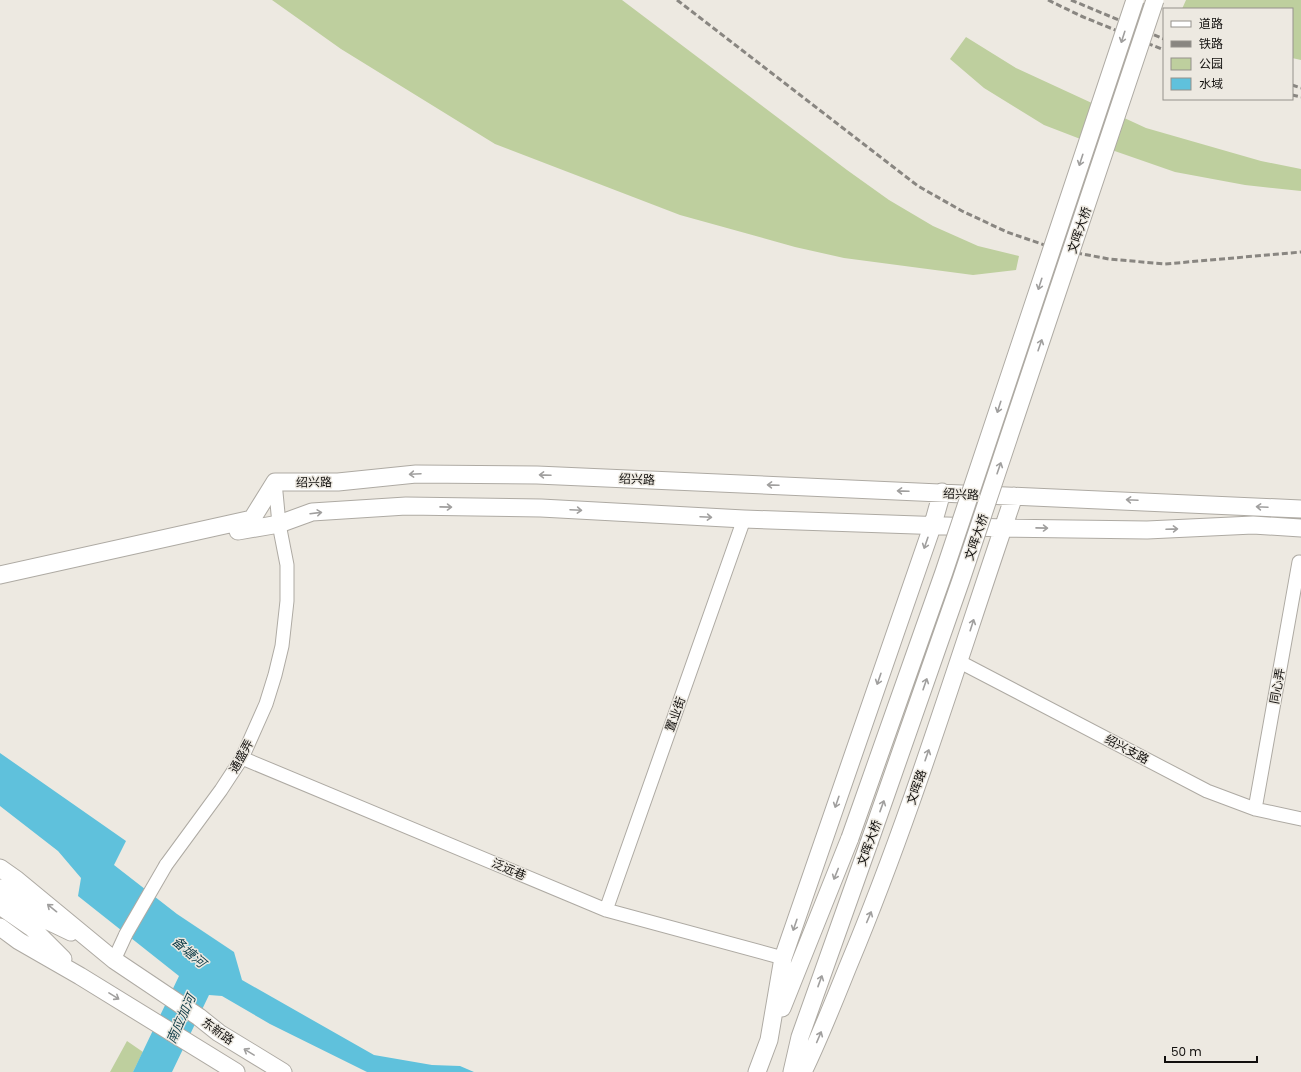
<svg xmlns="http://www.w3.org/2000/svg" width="1301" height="1072" viewBox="0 0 1301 1072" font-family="Poppins,'Noto Sans SC',sans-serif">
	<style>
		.green { fill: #becf9e }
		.water { fill: #5fc1dc }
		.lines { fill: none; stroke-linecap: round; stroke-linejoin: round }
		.minor-casing { stroke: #aeaaa3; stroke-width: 15 }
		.major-casing { stroke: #aeaaa3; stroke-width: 19 }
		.minor { stroke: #fff; stroke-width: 13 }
		.major { stroke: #fff; stroke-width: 17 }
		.rail { stroke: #898681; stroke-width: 3; stroke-dasharray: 6 3; stroke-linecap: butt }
		.minor-bridge-casing { stroke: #aeaaa3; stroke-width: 15; stroke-linecap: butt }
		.major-bridge-casing { stroke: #aeaaa3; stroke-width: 19; stroke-linecap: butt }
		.minor-bridge { stroke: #fff; stroke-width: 13 }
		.major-bridge { stroke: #fff; stroke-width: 17 }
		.oneway { stroke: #a09f9e }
		.labels { text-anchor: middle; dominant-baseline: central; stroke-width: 3; stroke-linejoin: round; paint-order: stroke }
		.street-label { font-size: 12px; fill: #110f0d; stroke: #ede9e1 }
		.water-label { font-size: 13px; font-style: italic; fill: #14414c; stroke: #ede9e1 }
	</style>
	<rect width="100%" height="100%" fill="#ede9e1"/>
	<!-- green -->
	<path class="green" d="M 272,0 L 622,0 L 847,170 L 889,200 L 933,226 L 978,246 L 1019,256 L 1016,270 L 973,275 L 844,258 L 795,247 L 680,215 L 495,144 L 341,49 Z
		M 1186,0 L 1301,0 L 1301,60 L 1292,58 L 1292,9 L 1182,9 Z
		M 966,37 L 1016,68 L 1146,128 L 1261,161 L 1301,169 L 1301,191 L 1245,185 L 1175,172 L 1083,140 L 1044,125 L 984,88 L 950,59 Z
		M 127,1041 L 143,1052 L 133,1072 L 110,1072 Z"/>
	<!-- water -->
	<path class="water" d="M 0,753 L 126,841 L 114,865 L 177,914 L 234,952 L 242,980 L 374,1055 L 432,1065 L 460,1066 L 474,1072 L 367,1072 L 270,1024 L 222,996 L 209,995 L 172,1072 L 133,1072 L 179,976 L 78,896 L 81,878 L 58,851 L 0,806 Z"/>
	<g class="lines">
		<!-- minor casing -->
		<g class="minor-casing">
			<path id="minor" d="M 960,662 L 1207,791 L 1255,809 L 1301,819
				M 242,758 L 606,910 L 783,958
				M 1255,809 L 1299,562
				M 166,865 L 221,790 L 242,758 L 266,704 L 275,675 L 282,646 L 287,601 L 287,565 L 279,524 L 275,482
				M 606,910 L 744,519
				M 114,960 L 126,934"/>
		</g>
		<!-- major casing -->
		<g class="major-casing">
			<path id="major" d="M 238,531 L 279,524 L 312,512 L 406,506 L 541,508 L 744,519 L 1003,528 L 1147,530 L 1253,525 L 1301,528
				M 0,575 L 252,519 L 275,482 L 338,482 L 416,474 L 537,475 L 1301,509
				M 0,868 L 17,880 L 114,960 L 199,1017 L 219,1033 L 283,1072
				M 0,888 L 46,920 L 71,932
				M 0,906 L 32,928 L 63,959
				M 0,927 L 19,941 L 80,976 L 236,1072
				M 782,1008 L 850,838
				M 757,1072 L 769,1040 L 783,958 L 933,524 L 942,492
				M 792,1072 L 800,1037 L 869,843
				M 803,1072 C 820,1037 834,1001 849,964 C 913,811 960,653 1014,496"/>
		</g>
		<!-- minor -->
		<use href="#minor" class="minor"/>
		<!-- major -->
		<use href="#major" class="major"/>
		<!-- rail -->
		<path class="rail" d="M 677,0 L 918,186 L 962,211 L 1007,232 L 1056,249 L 1109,259 L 1165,264 L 1301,252
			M 1048,0 L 1081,16 L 1164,50
			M 1071,0 L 1164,39
			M 1292,85 L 1301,88
			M 1292,95 L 1301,97"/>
		<!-- minor-bridge casing -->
		<g class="minor-bridge-casing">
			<path id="minor-bridge" d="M 126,934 L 166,865"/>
		</g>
		<!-- major-bridge casing -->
		<g class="major-bridge-casing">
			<path id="major-bridge" d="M 850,838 L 944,572 L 1135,0
				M 869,843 L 961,580 L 1155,0"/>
		</g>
		<!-- minor-bridge -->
		<use href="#minor-bridge" class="minor-bridge"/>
		<!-- major-bridge -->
		<use href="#major-bridge" class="major-bridge"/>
	</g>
	<!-- one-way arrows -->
	<defs><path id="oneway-shaft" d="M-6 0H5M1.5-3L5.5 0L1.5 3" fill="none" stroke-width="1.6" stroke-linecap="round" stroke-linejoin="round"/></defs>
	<g class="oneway">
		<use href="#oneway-shaft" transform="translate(1123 37) rotate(108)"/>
		<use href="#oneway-shaft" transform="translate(1081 160) rotate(108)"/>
		<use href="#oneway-shaft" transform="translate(1040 284) rotate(108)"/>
		<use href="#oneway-shaft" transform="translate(1040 345) rotate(-71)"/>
		<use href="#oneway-shaft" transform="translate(999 407) rotate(108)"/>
		<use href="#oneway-shaft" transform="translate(999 468) rotate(-71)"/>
		<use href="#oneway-shaft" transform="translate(415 474) rotate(177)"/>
		<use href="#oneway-shaft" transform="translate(545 475) rotate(-178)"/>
		<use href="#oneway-shaft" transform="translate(773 485) rotate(-178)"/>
		<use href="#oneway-shaft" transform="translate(903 491) rotate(-178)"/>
		<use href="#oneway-shaft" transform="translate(1132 500) rotate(-177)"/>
		<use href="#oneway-shaft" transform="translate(446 507) rotate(1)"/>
		<use href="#oneway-shaft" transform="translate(1262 507) rotate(-177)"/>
		<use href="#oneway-shaft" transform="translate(576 510) rotate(3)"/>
		<use href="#oneway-shaft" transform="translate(316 513) rotate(-7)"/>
		<use href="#oneway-shaft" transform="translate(706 517) rotate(3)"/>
		<use href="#oneway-shaft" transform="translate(1042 528) rotate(1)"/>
		<use href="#oneway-shaft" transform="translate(1172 529) rotate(-2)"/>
		<use href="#oneway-shaft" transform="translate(926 543) rotate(109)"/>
		<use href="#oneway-shaft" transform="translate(972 625) rotate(-72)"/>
		<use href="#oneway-shaft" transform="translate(879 679) rotate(109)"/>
		<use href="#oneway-shaft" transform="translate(925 684) rotate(-71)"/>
		<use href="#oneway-shaft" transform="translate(927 755) rotate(-71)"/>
		<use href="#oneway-shaft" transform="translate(837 802) rotate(109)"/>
		<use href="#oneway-shaft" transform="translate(882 806) rotate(-70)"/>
		<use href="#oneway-shaft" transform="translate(836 874) rotate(112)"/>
		<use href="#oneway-shaft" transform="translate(52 908) rotate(-141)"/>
		<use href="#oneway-shaft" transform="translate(869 917) rotate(-67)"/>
		<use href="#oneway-shaft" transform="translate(795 925) rotate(109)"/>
		<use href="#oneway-shaft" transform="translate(820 981) rotate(-70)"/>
		<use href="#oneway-shaft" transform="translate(114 996) rotate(32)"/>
		<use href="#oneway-shaft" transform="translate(819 1037) rotate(-67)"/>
		<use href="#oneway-shaft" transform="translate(249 1052) rotate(-149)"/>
	</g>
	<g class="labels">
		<!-- street labels -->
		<g class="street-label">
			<text transform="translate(1079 230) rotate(-71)">文晖大桥</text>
			<text transform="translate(637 479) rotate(2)">绍兴路</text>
			<text transform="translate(314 482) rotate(-1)">绍兴路</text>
			<text transform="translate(961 494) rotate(3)">绍兴路</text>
			<text transform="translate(976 537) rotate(-71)">文晖大桥</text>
			<text transform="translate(1277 686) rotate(-80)">同心弄</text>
			<text transform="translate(675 714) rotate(-70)">置业街</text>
			<text transform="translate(1127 749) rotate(28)">绍兴支路</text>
			<text transform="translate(241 756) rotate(-61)">通盛弄</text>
			<text transform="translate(916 787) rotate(-71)">文晖路</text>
			<text transform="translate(869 843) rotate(-70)">文晖大桥</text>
			<text transform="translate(509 869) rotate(23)">泛远巷</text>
			<text transform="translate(218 1031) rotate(35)">东新路</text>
		</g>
		<!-- water labels -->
		<g class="water-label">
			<text transform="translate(189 952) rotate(41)">备塘河</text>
			<text transform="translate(181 1019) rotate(-66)">南应加河</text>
		</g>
	</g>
	<!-- legend -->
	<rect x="1163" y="8" width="130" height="92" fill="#ede9e1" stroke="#95928c"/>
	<rect x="1171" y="21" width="20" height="6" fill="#ffffff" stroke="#95928c"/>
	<text x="1199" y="28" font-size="12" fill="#110f0d">道路</text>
	<rect x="1171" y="41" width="20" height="6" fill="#898681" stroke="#95928c"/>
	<text x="1199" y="48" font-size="12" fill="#110f0d">铁路</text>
	<rect x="1171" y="58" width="20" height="12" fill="#becf9e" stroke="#95928c"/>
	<text x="1199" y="68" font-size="12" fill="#110f0d">公园</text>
	<rect x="1171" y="78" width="20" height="12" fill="#5fc1dc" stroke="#95928c"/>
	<text x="1199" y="88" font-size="12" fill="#110f0d">水域</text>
	<!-- scale -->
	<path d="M1165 1056v6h92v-6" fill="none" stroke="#110f0d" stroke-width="2"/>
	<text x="1171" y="1056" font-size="12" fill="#110f0d" stroke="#ede9e1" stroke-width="3" paint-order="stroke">50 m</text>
</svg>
